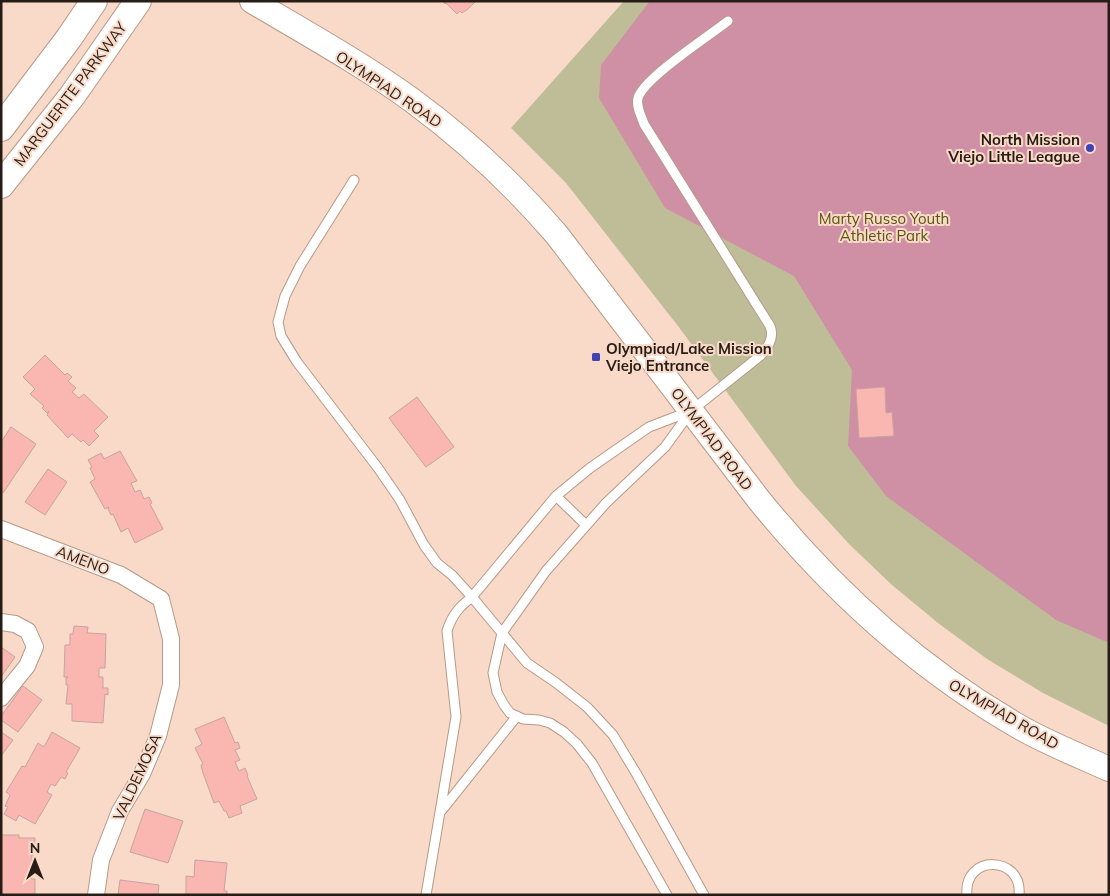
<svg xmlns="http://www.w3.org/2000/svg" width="1110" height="896" viewBox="0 0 1110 896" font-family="Mulish,sans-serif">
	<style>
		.green { fill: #bebd98 }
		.water { fill: #cf90a5 }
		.building { fill: #fab6b0; stroke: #c7a3a0 }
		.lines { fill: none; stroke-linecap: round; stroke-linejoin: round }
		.lane-casing { stroke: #b69988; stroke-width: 11 }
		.street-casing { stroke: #b69988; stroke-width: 18 }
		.secondary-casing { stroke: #b69988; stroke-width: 26 }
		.primary-casing { stroke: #b69988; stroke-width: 28 }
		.lane { stroke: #fff; stroke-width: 9 }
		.street { stroke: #fff; stroke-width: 16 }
		.secondary { stroke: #fff; stroke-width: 24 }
		.primary { stroke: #fff; stroke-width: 26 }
		.poi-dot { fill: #4342b7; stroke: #f9dac8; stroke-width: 2 }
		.labels { text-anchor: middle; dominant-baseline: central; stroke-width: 4; stroke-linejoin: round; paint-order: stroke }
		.street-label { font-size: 15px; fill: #281d16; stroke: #f9dac8 }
		.poi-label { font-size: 15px; font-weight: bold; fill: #281d16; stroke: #f9dac8; text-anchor: end }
		.park-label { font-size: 15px; fill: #59550d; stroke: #f9dac8 }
	</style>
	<rect width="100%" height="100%" fill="#f9dac8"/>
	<!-- green -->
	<path class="green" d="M 624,1 L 1109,1 L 1109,726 L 1043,693 L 987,659 L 938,623 L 892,585 L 850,545 L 796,486 L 678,326 L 566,183 L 511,128 Z"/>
	<!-- water -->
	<path class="water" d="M 650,1 L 1109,1 L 1109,643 L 1056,620 L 886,496 L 848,446 L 852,370 L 794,276 L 665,208 L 599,98 L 601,65 Z"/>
	<!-- building -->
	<path class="building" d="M 442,1 L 476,1 L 468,9 L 462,13 L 460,11 L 457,14 L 446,3 L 445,4 Z
		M 45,355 L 65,375 L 67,373 L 72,377 L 68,381 L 76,388 L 72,392 L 79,398 L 84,394 L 108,417 L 94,431 L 99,436 L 89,446 L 83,440 L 81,442 L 72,434 L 68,438 L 47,415 L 49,411 L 47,413 L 42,408 L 44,406 L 30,394 L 35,389 L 23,377 Z
		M 885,387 L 886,413 L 892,412 L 894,436 L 859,438 L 856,389 Z
		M 417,397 L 454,447 L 426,467 L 389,418 Z
		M 11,427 L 36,444 L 3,493 L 1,491 L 1,442 Z
		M 120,451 L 137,481 L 131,483 L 135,492 L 140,490 L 144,499 L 149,497 L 152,503 L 150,504 L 163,529 L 135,543 L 128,528 L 121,532 L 113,514 L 111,515 L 108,509 L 109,507 L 105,509 L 90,482 L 95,479 L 90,468 L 92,467 L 88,460 L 101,453 L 104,459 Z
		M 48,469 L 67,482 L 45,515 L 25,502 Z
		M 74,626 L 88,627 L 87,633 L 106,634 L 105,668 L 99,668 L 99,677 L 103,677 L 103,688 L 108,688 L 108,695 L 105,694 L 103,723 L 72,721 L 72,704 L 66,704 L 68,685 L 66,685 L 66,678 L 68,677 L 64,677 L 65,645 L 70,645 L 70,634 L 73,634 Z
		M 1,647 L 15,657 L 1,677 Z
		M 23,686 L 42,700 L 18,732 L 1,720 L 1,716 Z
		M 224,717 L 235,743 L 238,742 L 240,748 L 235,750 L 240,760 L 235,762 L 239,771 L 245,768 L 248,775 L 247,776 L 257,799 L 240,806 L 242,813 L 229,818 L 226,811 L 224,811 L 219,801 L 214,803 L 203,773 L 201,765 L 203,764 L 195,748 L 202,744 L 195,729 Z
		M 1,732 L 13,740 L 1,756 Z
		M 52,732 L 80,748 L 66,772 L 68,773 L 65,779 L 61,777 L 55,786 L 51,784 L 47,792 L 52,795 L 35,824 L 19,815 L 16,821 L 4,814 L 8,807 L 5,806 L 10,795 L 6,792 L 22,766 L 25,767 L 38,743 L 44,747 Z
		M 145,809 L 183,821 L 168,863 L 130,852 Z
		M 1,835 L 19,835 L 19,838 L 35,838 L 35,855 L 32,855 L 32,868 L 31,868 L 31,879 L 35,879 L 35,895 L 1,895 Z
		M 195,860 L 227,863 L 224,891 L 227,891 L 227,895 L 186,895 L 186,876 L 194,877 Z
		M 120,880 L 159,885 L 158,895 L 118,895 Z"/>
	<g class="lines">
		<!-- lane casing -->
		<g class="lane-casing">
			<path id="lane" d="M 354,180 L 300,266 L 285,296 L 278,322 L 281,336 L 297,362 L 378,468 L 400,500 L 424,545 L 437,563 L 452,575 L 472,597 L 527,663 L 555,682 L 587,707 L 613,735 L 636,773 L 704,895
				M 556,496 L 586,525
				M 442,810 L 517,716
				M 426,895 L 456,717 L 447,631 C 452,615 459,607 472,597 L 556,496 L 590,468 L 649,427 L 691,411
				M 667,895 L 592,763 L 577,744 L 564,732 L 550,723 L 539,720 L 523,719 L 510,713 L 504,705 L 497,692 L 493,673 L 502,633 L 546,571 L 606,503 L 665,447 L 691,411 L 760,356 C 768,348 775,338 770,326 L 644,124 C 641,115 636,107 638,98 C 644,78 709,36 728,21
				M 967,895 C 963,854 1023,855 1019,895"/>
		</g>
		<!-- street casing -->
		<g class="street-casing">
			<path id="street" d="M 1,529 L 121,575 L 161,599 L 171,639 L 171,685 L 158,736 L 142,774 L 120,811 L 101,860 L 96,895
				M 1,622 L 15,624 L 28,631 L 35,647 L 27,666 L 1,698"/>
		</g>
		<!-- secondary casing -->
		<g class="secondary-casing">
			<path id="secondary" d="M 252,1 C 306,33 362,64 413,101 C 466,140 514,185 557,235 L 759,500 C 833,591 921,671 1023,729 C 1050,744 1080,756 1109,769"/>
		</g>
		<!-- primary casing -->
		<g class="primary-casing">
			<path id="primary" d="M 1,128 L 69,38 L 94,1
				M 1,185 L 72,96 L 138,1"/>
		</g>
		<!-- lane -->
		<use href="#lane" class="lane"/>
		<!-- street -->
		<use href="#street" class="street"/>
		<!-- secondary -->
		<use href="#secondary" class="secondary"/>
		<!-- primary -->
		<use href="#primary" class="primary"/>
	</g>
	<!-- markers -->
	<g class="poi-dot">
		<circle cx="1090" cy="148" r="5"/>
		<rect x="591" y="352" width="10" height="10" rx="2.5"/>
	</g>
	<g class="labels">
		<!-- street labels -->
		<g class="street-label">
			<text transform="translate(389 89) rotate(34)">OLYMPIAD ROAD</text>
			<text transform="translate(70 94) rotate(-53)">MARGUERITE PARKWAY</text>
			<text transform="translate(712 439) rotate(53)">OLYMPIAD ROAD</text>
			<text transform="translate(83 560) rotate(21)">AMENO</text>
			<text transform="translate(1004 714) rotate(30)">OLYMPIAD ROAD</text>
			<text transform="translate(137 777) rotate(-65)">VALDEMOSA</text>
		</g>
		<!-- poi labels -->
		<g class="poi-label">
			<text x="1080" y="139">North Mission<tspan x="1080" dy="17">Viejo Little League</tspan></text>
			<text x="606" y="348" text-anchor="start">Olympiad/Lake Mission<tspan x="606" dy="17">Viejo Entrance</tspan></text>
		</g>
		<!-- park labels -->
		<g class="park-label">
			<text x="884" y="218">Marty Russo Youth<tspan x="884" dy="17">Athletic Park</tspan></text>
		</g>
	</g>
	<!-- border -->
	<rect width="1110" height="896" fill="none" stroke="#281d16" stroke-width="5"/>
	<!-- north arrow -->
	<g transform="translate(35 861)" stroke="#f9dac8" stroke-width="4" paint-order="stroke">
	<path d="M0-4L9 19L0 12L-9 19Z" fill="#281d16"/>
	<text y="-8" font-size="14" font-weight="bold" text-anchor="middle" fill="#281d16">N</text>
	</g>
</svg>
